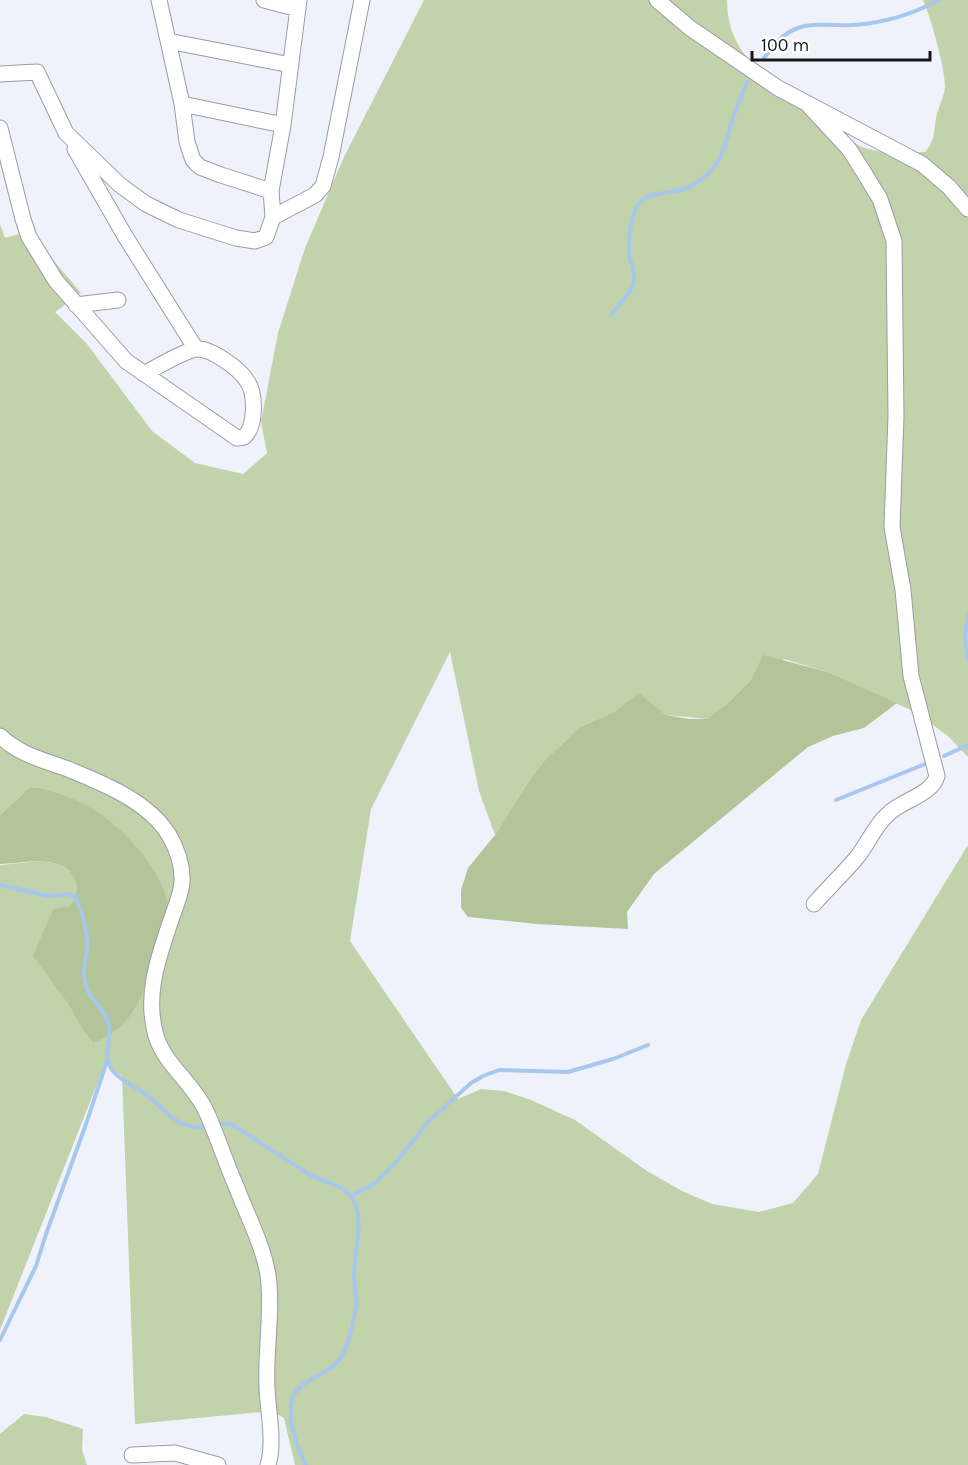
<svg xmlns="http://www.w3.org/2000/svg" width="968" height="1465" viewBox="0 0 968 1465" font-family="Karla,sans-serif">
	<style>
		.green { fill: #c2d2aa }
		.forest { fill: #b3c598 }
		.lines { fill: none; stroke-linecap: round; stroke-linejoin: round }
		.stream { stroke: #a7c7ec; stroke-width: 4 }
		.street-casing { stroke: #9a9ca4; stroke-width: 17 }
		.street { stroke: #fff; stroke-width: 15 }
	</style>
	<rect width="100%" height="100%" fill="#f0f2fb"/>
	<!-- green -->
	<path class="green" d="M 424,0 L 727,0 C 728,66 778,79 822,114 C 836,125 849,143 865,148 C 884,154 906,153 925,152 C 935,141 934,131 936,118 C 938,107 945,96 945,86 C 945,68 931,18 923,0 L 968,0 L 968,757 L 948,736 L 915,712 L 828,672 L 784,659 L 752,679 L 730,701 L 707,719 L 666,715 L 639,694 L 614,712 L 580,727 L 545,760 L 528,782 L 495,835 L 479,791 L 450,652 L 371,809 L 350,941 L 458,1099 L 481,1089 L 504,1091 L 531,1100 L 575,1120 L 647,1171 L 682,1191 L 712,1204 L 759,1212 L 793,1203 L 818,1174 L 846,1064 L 861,1020 L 968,845 L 968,1465 L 295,1465 L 284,1418 L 272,1411 L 135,1424 L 122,1076 L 105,1064 L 0,1330 L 0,865 C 22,864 58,854 72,875 C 80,887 76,895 70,906 L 67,1002 L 82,1029 L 93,1043 L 159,880 C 131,833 86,793 30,787 L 0,815 L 0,224 L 5,238 L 33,230 L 54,261 L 81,293 L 55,312 L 87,344 L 152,431 L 195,463 L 243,474 L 267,453 L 261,422 L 278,333 L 305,248 L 344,157 Z
		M 24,1414 L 46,1417 L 83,1429 L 82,1450 L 87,1465 L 0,1465 L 0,1434 Z"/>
	<!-- forest -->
	<path class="forest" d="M 763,655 L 828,672 L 897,703 L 864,728 L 833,736 L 808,747 L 654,874 L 627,912 L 628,929 L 537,924 L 468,917 L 461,908 L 461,890 L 468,868 L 495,835 L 528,782 L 545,760 L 580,727 L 614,712 L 639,693 L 666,715 L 689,719 L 707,719 L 730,701 L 752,679 Z
		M 30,787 C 81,792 128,828 154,871 C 159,879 165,891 167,900 C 170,924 156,953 149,976 C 137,1009 127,1029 93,1043 L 82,1029 L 67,1002 L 33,956 L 53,909 L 70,906 C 76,895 80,887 72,875 C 58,854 22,864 0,864 L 0,815 Z"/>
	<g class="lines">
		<!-- stream -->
		<path class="stream" d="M 764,58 C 773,46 783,33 798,28 C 815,22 836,26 854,25 C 883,23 913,14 939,0
			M 611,315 C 618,305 631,294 634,281 C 635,273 632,266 630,259 C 627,245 630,217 638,205 C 647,190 678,195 693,185 C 721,168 724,150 732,121 C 736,108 742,95 747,82
			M 968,615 L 965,637 L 968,661
			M 944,756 L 968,745
			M 836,800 L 925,764
			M 0,885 L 48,896 L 68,894 L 75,897 C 81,907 88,933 87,945 C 87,954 84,964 84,973 C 84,1000 105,1005 109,1025 C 112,1041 102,1055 112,1070 C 123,1084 140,1088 153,1100 C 169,1116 183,1130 207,1127
			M 220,1124 L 230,1124 C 257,1139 281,1157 307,1173 C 320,1181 341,1184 351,1196 C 366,1213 354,1255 354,1276 C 354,1287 358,1298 356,1308 C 353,1321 349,1345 342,1356 C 328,1378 299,1377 292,1400 C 287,1419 297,1448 306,1465
			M 351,1196 L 375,1183 L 393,1166 L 429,1121 L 471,1083 L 483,1076 L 499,1070 L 568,1072 L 613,1059 L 648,1045
			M 0,1340 L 36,1266 L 46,1234 L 85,1127 L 107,1061"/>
		<!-- street casing -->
		<g class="street-casing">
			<path id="street" d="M 159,0 L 182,104 L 187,142 L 193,160 L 200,167 L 221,175 L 271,191
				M 264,0 L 298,9
				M 299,0 L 283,125 L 271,191 L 273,217 L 315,195 L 323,186 L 331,157 L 362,0
				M 657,0 L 690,28 L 778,88 L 922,164 L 949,187 L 968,209
				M 168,41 L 291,65
				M 0,74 L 37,72 L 66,133 L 120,185 L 146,204 L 179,220 L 236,238 L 255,241 L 266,237 L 273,217
				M 182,104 L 283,125
				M 810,107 L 849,149 L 863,171 L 880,199 L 894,241 L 896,416 L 892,527 L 903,590 L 911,676 L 937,776 C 931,796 901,800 887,815 C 875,826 868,843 858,856 C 844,873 828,888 814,904
				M 0,128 L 23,219 L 29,237 L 56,281 L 126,361 L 237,438 L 244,437 C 256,427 256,393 247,381 C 240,369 212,349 198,349 C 187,349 155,368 144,374
				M 75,149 L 125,236 L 196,349
				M 76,305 L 118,300
				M 0,736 C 20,755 43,760 68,769 C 104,784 148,801 169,835 C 177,849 183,865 182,882 C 181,894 176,906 172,917 C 159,956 144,994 156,1036 C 165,1065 193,1083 206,1111 C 217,1135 225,1161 236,1186 C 247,1215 263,1245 268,1275 C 273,1312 265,1351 267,1388 C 268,1412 275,1442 268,1465
				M 132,1455 L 175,1453 L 218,1465"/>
		</g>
		<!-- street -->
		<use href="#street" class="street"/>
	</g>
	<!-- scale -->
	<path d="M752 51v9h178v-9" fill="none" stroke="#17171a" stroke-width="3"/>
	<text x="761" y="51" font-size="18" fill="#17171a" stroke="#ffffff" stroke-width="4.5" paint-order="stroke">100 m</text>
</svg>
